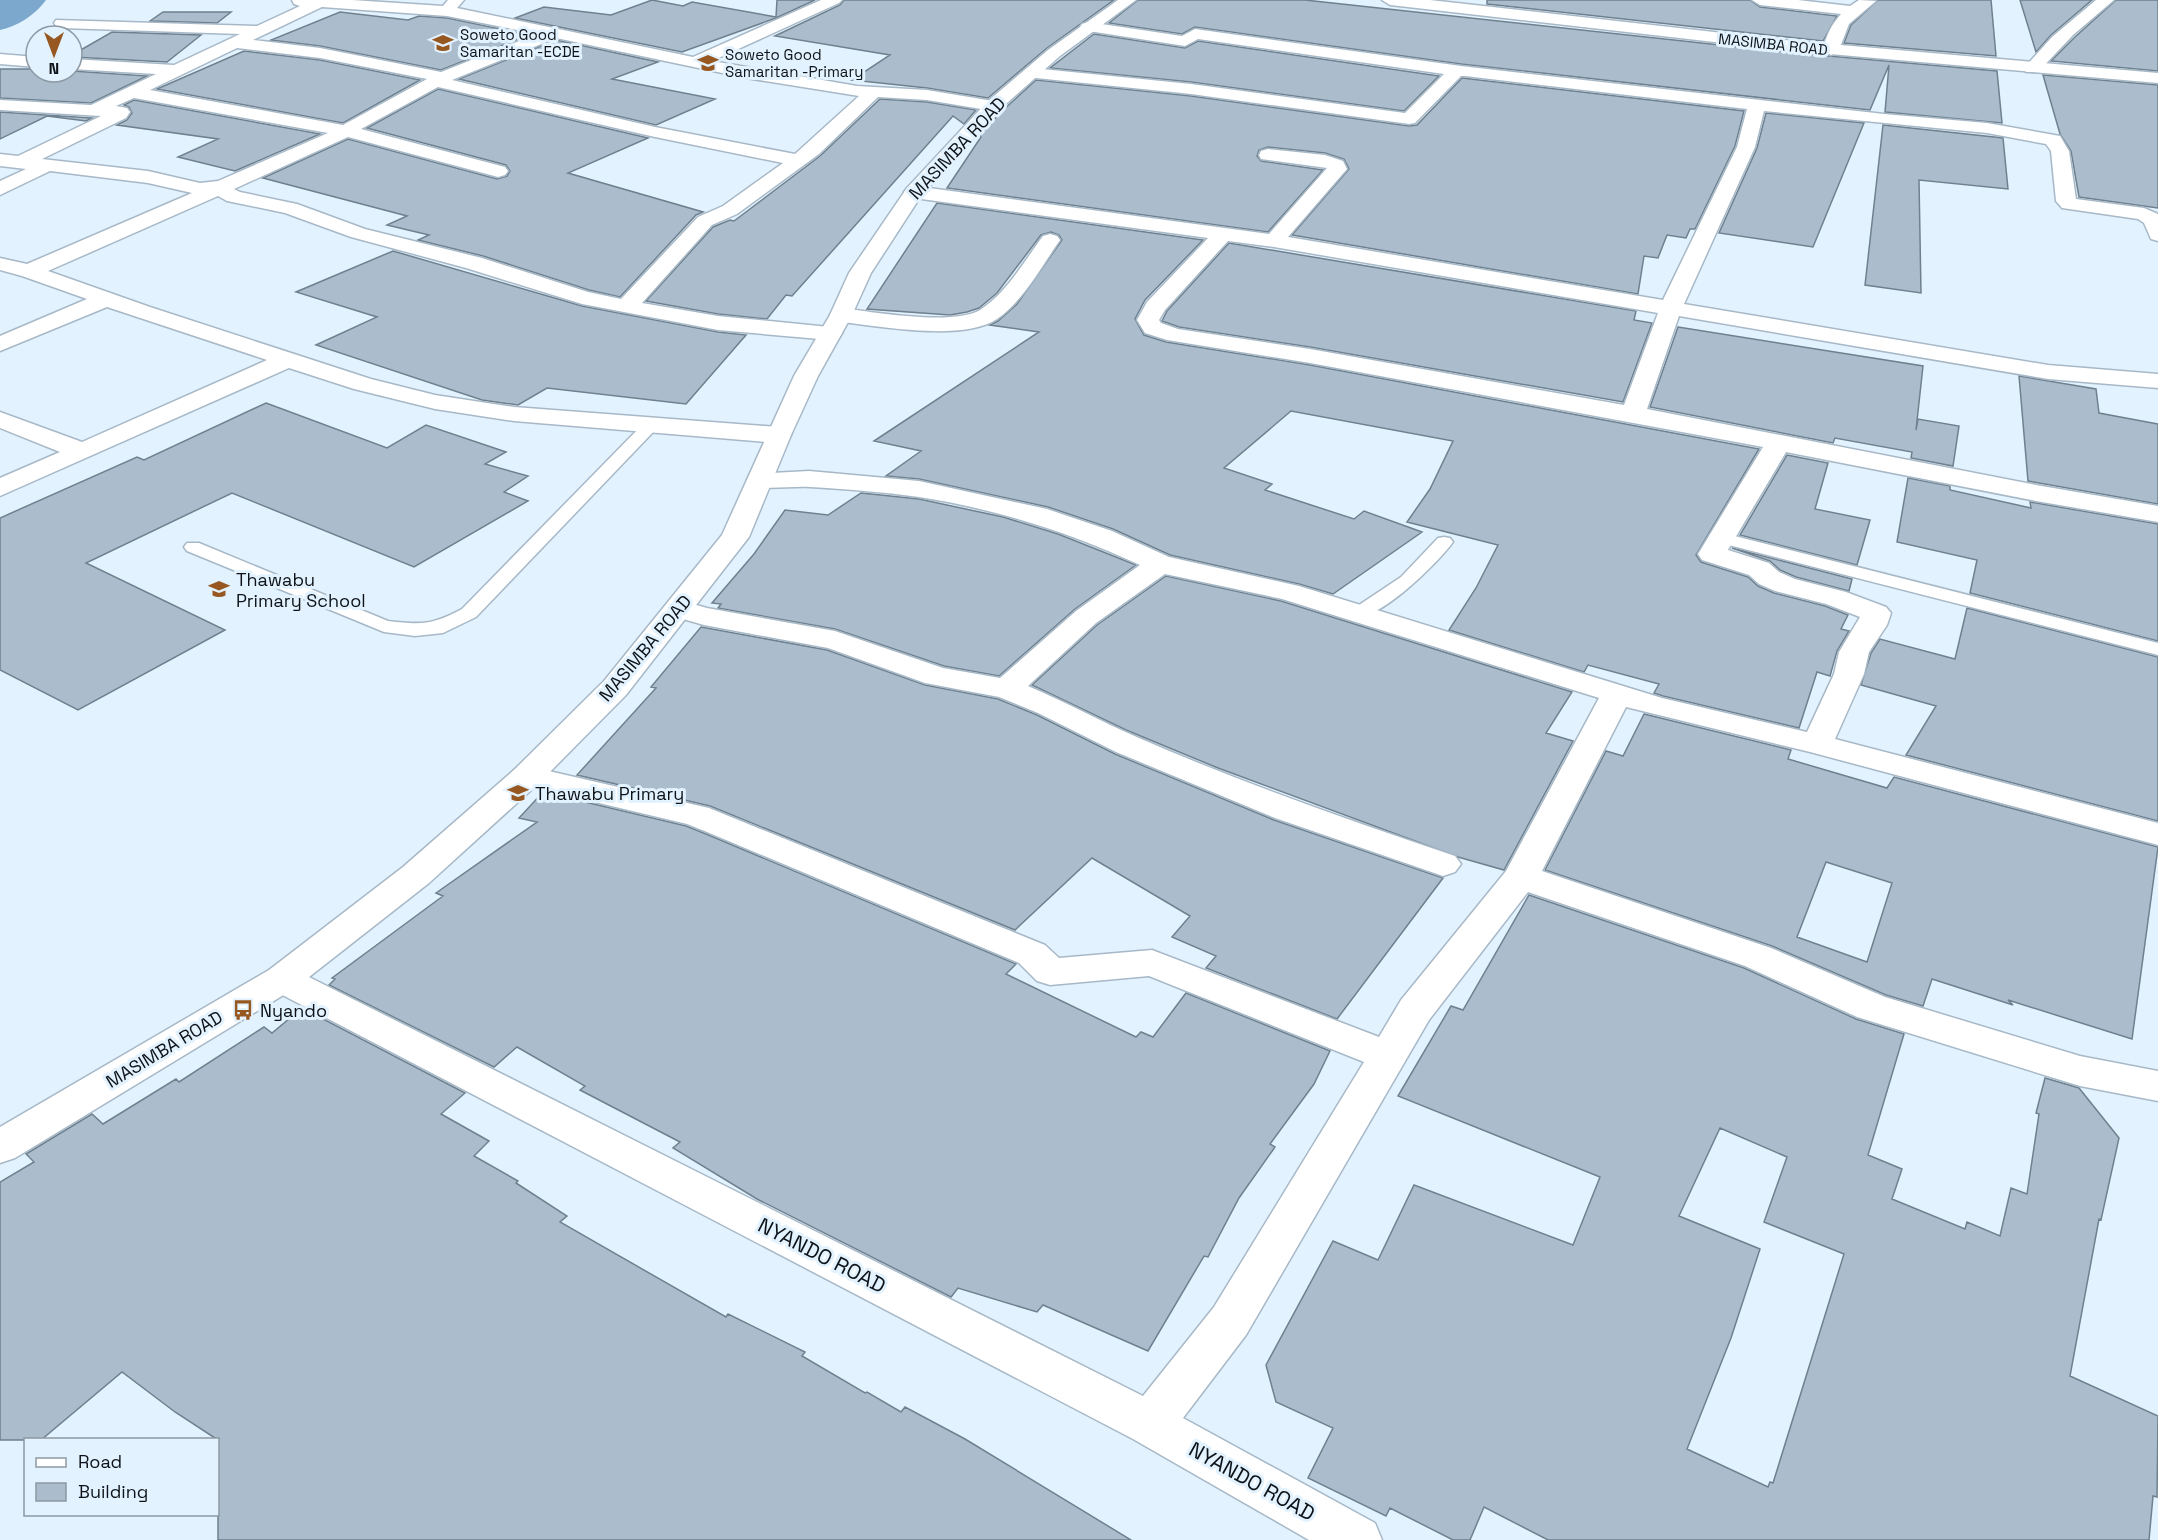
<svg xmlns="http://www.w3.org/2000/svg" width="2158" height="1540" viewBox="0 0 2158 1540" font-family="'Space Grotesk',sans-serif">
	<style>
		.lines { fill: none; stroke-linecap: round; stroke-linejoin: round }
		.river { fill: #7ca8cd; fill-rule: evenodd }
		.building { fill: #abbdcc; stroke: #6f808e; stroke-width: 1.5; fill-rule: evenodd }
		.service-casing { stroke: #a7b8c7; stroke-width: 3 }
		.minor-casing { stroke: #a7b8c7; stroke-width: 3 }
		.tertiary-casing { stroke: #a7b8c7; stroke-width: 3 }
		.service { fill: #fff; fill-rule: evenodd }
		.minor { fill: #fff; fill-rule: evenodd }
		.tertiary { fill: #fff; fill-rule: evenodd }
		.labels { text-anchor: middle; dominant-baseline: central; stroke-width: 6; stroke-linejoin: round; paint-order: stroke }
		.far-poi-label { font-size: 15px; fill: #0d1318; stroke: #e3f2ff; text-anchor: start }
		.far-street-label { font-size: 15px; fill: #0d1318; stroke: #e3f2ff }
		.street-label { font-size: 18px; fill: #0d1318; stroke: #e3f2ff }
		.poi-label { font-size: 18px; fill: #0d1318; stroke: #e3f2ff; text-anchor: start }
		.near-street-label { font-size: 21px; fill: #0d1318; stroke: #e3f2ff }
	</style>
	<rect width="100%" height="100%" fill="#e3f2ff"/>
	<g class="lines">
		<!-- river -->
		<path class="river" d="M 0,0 L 46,0 C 35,15 18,26 0,30 Z"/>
	</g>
	<!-- building -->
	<path class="building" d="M 652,0 L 683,6 L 692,2 L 776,17 L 777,0 L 815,0 L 776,18 L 682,52 L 515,18 L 544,7 L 611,15 Z
		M 844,0 L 1114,0 L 1047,48 L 988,98 L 927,88 L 852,80 L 890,55 L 775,36 L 840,5 Z
		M 1138,0 L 1305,0 L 1784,52 L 1997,71 L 2002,123 L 1885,112 L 1889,65 L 1870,110 L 1461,64 L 1195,27 L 1182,34 L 1109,23 Z
		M 1487,0 L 1750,0 L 1760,7 L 1837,16 L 1823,41 L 1487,4 Z
		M 1878,0 L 1991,0 L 1996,56 L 1844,43 L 1851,25 Z
		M 2020,0 L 2092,0 L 2051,35 L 2036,52 Z
		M 2116,0 L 2158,0 L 2158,71 L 2051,61 L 2075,37 Z
		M 163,12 L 231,12 L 217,23 L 150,21 Z
		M 340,12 L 408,20 L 419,16 L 447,18 L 529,35 L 441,70 L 320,46 L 271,40 Z
		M 112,32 L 201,35 L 167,62 L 72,57 L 72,55 Z
		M 1094,34 L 1185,48 L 1198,41 L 1439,76 L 1404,111 L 1191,82 L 1050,68 Z
		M 556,40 L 658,62 L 612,79 L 715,99 L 656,125 L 459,79 Z
		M 244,51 L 320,60 L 420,80 L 343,123 L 157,89 Z
		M 0,69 L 36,69 L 36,72 L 72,71 L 147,76 L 91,103 L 0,98 Z
		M 2043,75 L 2158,85 L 2158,208 L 2079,197 L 2071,151 L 2060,134 Z
		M 1462,78 L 1744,111 L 1735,146 L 1695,229 L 1690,229 L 1686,238 L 1667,235 L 1658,258 L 1644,256 L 1638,294 L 1292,235 L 1349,169 L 1344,159 L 1325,153 L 1268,147 L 1259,150 L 1257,156 L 1261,161 L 1323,170 L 1268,232 L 947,188 L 981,137 L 979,136 L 1001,112 L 1036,80 L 1191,96 L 1409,126 L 1417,125 Z
		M 438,89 L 648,138 L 568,173 L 703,212 L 696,215 L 620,297 L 589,290 L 483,256 L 418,240 L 429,235 L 387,225 L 407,216 L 263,178 L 348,139 L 497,179 L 507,176 L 510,171 L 506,165 L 367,128 Z
		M 880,99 L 927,102 L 976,110 L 964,124 L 953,116 L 792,296 L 786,295 L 767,319 L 718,314 L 646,301 L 713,227 L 730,220 L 734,221 L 820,156 Z
		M 134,100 L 320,134 L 235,171 L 178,157 L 218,139 L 117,125 L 127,120 L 132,113 L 129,107 L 124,105 Z
		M 0,112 L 92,118 L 86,121 L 47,116 L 0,139 Z
		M 1766,113 L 1864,123 L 1813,247 L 1719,233 L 1757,148 Z
		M 1883,125 L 2003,138 L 2008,189 L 1919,180 L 1921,293 L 1865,285 Z
		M 937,203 L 1203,240 L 1145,300 L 1135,319 L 1144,335 L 1166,342 L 1310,365 L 1759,449 L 1696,555 L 1701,562 L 1748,577 L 1758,586 L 1774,593 L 1825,606 L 1848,615 L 1841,629 L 1849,631 L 1837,651 L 1830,676 L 1817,672 L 1799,728 L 1663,696 L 1654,693 L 1659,684 L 1588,665 L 1584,672 L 1449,630 L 1476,588 L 1498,545 L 1407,522 L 1430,489 L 1453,441 L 1291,411 L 1224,468 L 1272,484 L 1265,490 L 1354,519 L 1364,511 L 1422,532 L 1333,594 L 1299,584 L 1170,555 L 1113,529 L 1048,507 L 919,479 L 886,476 L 921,451 L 874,441 L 1039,332 L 990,325 L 998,321 L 1017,304 L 1062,240 L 1059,235 L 1051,232 L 1041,235 L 997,293 L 979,308 L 967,312 L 950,315 L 867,309 Z
		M 1229,243 L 1636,311 L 1634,320 L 1652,323 L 1623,402 L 1310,347 L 1179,327 L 1162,321 L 1167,311 Z
		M 393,251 L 582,306 L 718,332 L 746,335 L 686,404 L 547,388 L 518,405 L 482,400 L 316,345 L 377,317 L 296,292 Z
		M 1678,327 L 1923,366 L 1916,430 L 1918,419 L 1959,426 L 1953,466 L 1911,458 L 1912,452 L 1835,438 L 1833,443 L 1650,407 Z
		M 2019,376 L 2096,389 L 2099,413 L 2158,424 L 2158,504 L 2028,481 Z
		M 266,403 L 387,448 L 426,425 L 506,452 L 485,464 L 528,476 L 504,492 L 528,501 L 414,567 L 232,493 L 86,563 L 225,630 L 78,710 L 0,670 L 0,518 L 137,457 L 144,460 Z
		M 1787,455 L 1828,463 L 1815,509 L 1870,520 L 1857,565 L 1740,535 Z
		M 1908,478 L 1950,486 L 1950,490 L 2031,508 L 2030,502 L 2158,524 L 2158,641 L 1970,593 L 1977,560 L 1897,542 Z
		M 861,493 L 919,499 L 1003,517 L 1058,534 L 1136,565 L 1075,609 L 999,676 L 944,666 L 835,629 L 718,608 L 721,604 L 712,603 L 754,554 L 785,510 L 828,515 Z
		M 1732,548 L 1852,579 L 1849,591 L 1796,577 L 1780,570 L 1770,561 Z
		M 1166,576 L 1281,601 L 1572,692 L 1546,733 L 1573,741 L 1504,870 L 1458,857 L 1218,768 L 1126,730 L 1032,685 L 1097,625 Z
		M 1967,608 L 2158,657 L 2158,821 L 1906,755 L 1936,706 L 1861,685 L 1871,653 L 1880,639 L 1955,659 Z
		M 701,627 L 827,650 L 925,685 L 998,699 L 1037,715 L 1115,754 L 1274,820 L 1443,878 L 1337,1019 L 1206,968 L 1216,956 L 1172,937 L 1190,916 L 1092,858 L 1015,930 L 710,806 L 577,775 L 656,688 L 651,687 Z
		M 1644,714 L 1791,750 L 1788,759 L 1887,788 L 1894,777 L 2158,847 L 2132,1039 L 2008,1000 L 2013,1005 L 1932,979 L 1923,1006 L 1886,995 L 1772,946 L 1545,870 L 1606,751 L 1623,756 ZM 1826,862 L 1892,883 L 1867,962 L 1797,937 Z
		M 543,792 L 686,826 L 706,834 L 1016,964 L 1006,974 L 1136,1037 L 1141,1032 L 1153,1037 L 1186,993 L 1330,1051 L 1314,1084 L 1270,1144 L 1275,1147 L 1239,1198 L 1208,1257 L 1204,1256 L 1148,1351 L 1043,1305 L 1037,1312 L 958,1288 L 951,1297 L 757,1199 L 673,1148 L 680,1142 L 580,1090 L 585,1086 L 517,1047 L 494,1067 L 329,985 L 335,979 L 332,978 L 443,896 L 436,893 L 537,822 L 519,818 Z
		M 1529,895 L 1744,968 L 1856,1019 L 1904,1034 L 1868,1155 L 1902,1169 L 1892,1199 L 1965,1229 L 1967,1222 L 2000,1236 L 2011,1188 L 2027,1194 L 2039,1114 L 2036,1113 L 2045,1078 L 2079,1088 L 2119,1138 L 2101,1220 L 2099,1219 L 2070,1376 L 2158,1416 L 2157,1497 L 2153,1496 L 2149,1540 L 1548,1540 L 1484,1507 L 1470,1540 L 1453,1540 L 1390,1508 L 1386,1516 L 1308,1478 L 1333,1428 L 1276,1402 L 1266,1365 L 1333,1241 L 1378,1260 L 1414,1185 L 1573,1245 L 1600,1177 L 1398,1096 L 1451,1006 L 1463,1010 ZM 1720,1128 L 1787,1157 L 1764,1222 L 1844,1254 L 1773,1483 L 1770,1482 L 1768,1487 L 1687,1449 L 1731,1338 L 1760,1249 L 1679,1216 Z
		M 302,1008 L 465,1093 L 441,1114 L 489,1141 L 474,1156 L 518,1181 L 516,1183 L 567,1216 L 560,1222 L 726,1317 L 728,1314 L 805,1352 L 802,1356 L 865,1393 L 867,1392 L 901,1412 L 905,1407 L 965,1439 L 1131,1540 L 218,1540 L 218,1440 L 175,1412 L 122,1372 L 41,1440 L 0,1440 L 0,1182 L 34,1162 L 26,1154 L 92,1114 L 103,1124 L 176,1079 L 179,1082 L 264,1027 L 272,1033 Z"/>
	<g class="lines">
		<!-- service casing -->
		<g class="service-casing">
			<path id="service" d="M 651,420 L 657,422 L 659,425 L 657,428 L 476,617 L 443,633 L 415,636 L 384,632 L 187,551 L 184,547 L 187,543 L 199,543 L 388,621 C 422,625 432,625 462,609 L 645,422 Z
				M 1723,533 L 2158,643 L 2158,655 L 1717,542 L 1714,538 L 1717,534 Z
				M 1444,537 L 1450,538 L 1453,542 C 1439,562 1377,623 1353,617 L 1351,613 L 1353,609 L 1401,577 L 1438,538 Z"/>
		</g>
		<!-- minor casing -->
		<g class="minor-casing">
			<path id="minor" d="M 292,0 L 352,0 L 443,6 L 448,0 L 464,0 L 457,8 L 693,57 L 821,0 L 842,0 L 839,3 L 712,61 L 857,86 L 927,90 L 999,102 L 1002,106 L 999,110 L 993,111 L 927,100 L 878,97 L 819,154 L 737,214 L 712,225 L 642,303 L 718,316 L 839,328 L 842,333 L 839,338 L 831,340 L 718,330 L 582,304 L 466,268 L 351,237 L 285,213 L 227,201 L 218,196 L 48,271 L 150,307 L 371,379 L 435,395 L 514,407 L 778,427 L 787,430 L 791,435 L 787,440 L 778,443 L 514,421 L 435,409 L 354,389 L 289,368 L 0,496 L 0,478 L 60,452 L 0,428 L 0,412 L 82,442 L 267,360 L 107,307 L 0,351 L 0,336 L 87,299 L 22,276 L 0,270 L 0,258 L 27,264 L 192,193 L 148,183 L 50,171 L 0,195 L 0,181 L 26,169 L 0,166 L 0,154 L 18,156 L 101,116 L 0,110 L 0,100 L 91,105 L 156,74 L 72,69 L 72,59 L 174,65 L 240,34 L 62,28 L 56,26 L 54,23 L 56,20 L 257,26 L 300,6 L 294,4 ZM 322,7 L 447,16 L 537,34 L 441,72 L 320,48 L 253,40 ZM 556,38 L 746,78 L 859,96 L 795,154 L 655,127 L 452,80 ZM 237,48 L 320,58 L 427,79 L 343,125 L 150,90 ZM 438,87 L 655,137 L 783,163 L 723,206 L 698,217 L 621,299 L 588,292 L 482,258 L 365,229 L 297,204 L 240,192 L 234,189 L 348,137 L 498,177 L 505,175 L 508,171 L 505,167 L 361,129 ZM 134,98 L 328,133 L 218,181 L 200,183 L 148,171 L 42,159 L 126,118 L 130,112 L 127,108 L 116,106 Z
				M 1752,0 L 1798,0 L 1850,6 L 1859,0 L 1876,1 L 1849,24 L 1839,50 L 1831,55 L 1823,50 C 1826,36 1831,25 1841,14 L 1760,5 Z
				M 2096,0 L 2114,0 L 2073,35 L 2038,72 L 2026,72 L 2024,68 L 2052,37 Z
				M 1088,22 L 1182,36 L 1195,29 L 1461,66 L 1884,114 L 1987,123 L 2060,136 L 2069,151 L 2076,199 L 2144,208 L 2158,214 L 2158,241 L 2151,239 L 2144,223 L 2138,219 L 2062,208 L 2056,201 L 2051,151 L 2046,144 L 1987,133 L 1764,111 L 1755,147 L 1684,304 L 2048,365 L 2158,374 L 2158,388 L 2048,379 L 1679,316 L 1647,409 L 2036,485 L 2158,506 L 2158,522 L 2036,501 L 1786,452 L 1728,550 L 1769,563 L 1779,572 L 1795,579 L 1846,592 L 1886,607 L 1891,613 L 1887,625 L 1869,652 L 1864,674 L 1835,739 L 2158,823 L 2158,845 L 1810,752 L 1626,707 L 1542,871 L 1771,948 L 1885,997 L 2080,1056 L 2158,1071 L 2158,1101 L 2080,1086 L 1857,1017 L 1745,966 L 1528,892 L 1429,1020 L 1246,1335 L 1183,1418 L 1375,1523 L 1382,1540 L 1309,1540 L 1133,1439 L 269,988 L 263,979 L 269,970 L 282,966 L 295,970 L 1143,1396 L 1214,1307 L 1364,1062 L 1149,976 L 1050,985 L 1037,981 L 1019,963 L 707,832 L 687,824 L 515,783 L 510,776 L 515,769 L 527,766 L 709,808 L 1045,945 L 1059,958 L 1152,950 L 1379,1037 L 1401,1000 L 1506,871 L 1599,698 L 1282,599 L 1165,574 L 1096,623 L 1028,686 C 1066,702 1102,722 1139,738 C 1242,783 1349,820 1455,856 L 1461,864 L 1455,872 L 1443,876 L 1275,818 L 1116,752 L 1038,713 L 999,697 L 925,683 L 828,648 L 704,625 L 669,615 L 664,609 L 669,603 L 679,600 L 707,608 L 835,631 L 943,668 L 1000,678 L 1076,611 L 1140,565 C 1069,532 996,509 919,497 C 883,492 845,489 810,487 C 790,486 770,490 751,486 L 747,480 L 751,474 L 809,471 L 919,481 L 1047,509 L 1112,531 L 1169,557 L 1299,586 L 1662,698 L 1807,732 L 1834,674 L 1839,652 L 1860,617 L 1826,604 L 1775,591 L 1759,584 L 1749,575 L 1702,560 L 1698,554 L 1763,447 L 1310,363 L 1167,340 L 1145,333 L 1137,320 L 1147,302 L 1208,238 L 914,198 L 907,196 L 904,192 L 907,188 L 914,186 L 1269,234 L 1327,168 L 1261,159 L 1259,155 L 1261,151 L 1268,149 L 1325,155 L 1343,161 L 1347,169 L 1288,237 L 1663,300 L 1737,147 L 1747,109 L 1465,76 L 1461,76 L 1415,123 L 1409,124 L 1191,94 L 1026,77 L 1024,73 L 1032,68 L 1191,84 L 1405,113 L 1444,74 L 1198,39 L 1185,46 L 1082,30 L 1080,27 L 1082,24 ZM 1228,241 L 1274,247 L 1658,313 L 1624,405 L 1310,349 L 1178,329 L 1161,323 L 1159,320 L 1165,310 Z
				M 0,54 L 36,57 L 36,67 L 0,64 Z
				M 1050,234 L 1057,236 L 1060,240 C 1042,266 1023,301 997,319 C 963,342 880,326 841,322 L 833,320 L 830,315 L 833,310 L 841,308 C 873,312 953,326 980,310 C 1006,294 1025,260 1043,236 Z"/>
		</g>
		<!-- tertiary casing -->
		<g class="tertiary-casing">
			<path id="tertiary" d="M 1118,0 L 1136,0 L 1060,56 L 999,110 L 921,196 L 871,273 L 852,315 L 818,376 L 791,435 L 749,537 L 626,695 L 539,783 L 429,883 L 295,988 L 15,1158 L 0,1163 L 0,1127 L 269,970 L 403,867 L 515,769 L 604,681 L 722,535 L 794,376 L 830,315 L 849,273 L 907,188 L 987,102 L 1048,50 Z
				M 1382,0 L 1430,0 L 1784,40 L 2158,73 L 2158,83 L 1784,50 L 1390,5 Z"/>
		</g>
		<!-- service -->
		<use href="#service" class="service"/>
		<!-- minor -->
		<use href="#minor" class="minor"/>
		<!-- tertiary -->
		<use href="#tertiary" class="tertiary"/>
	</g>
	<!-- icons -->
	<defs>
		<g id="school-bare" transform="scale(1.62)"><path d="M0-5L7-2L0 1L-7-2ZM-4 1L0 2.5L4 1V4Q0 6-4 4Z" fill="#965720" stroke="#e3f2ff" stroke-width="2.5" paint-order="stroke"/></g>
		<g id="bus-bare" transform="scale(1.62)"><path d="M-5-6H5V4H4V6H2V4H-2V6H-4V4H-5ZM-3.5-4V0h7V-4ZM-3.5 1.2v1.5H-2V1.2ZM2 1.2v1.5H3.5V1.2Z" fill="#965720" stroke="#e3f2ff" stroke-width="2.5" paint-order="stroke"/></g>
	</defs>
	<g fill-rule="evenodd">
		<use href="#school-bare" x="443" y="43"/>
		<use href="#school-bare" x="708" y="63"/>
		<use href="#school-bare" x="219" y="589"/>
		<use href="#school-bare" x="518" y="793"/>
		<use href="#bus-bare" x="243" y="1010"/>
	</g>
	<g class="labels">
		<!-- far-poi labels -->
		<g class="far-poi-label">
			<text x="460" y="34">Soweto Good<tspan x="460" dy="17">Samaritan -ECDE</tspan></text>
			<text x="725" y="54">Soweto Good<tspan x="725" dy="17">Samaritan -Primary</tspan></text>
		</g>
		<!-- far-street labels -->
		<g class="far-street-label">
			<text transform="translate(1773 44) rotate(6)">MASIMBA ROAD</text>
		</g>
		<!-- street labels -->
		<g class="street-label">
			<text transform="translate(957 148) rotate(-47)">MASIMBA ROAD</text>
			<text transform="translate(645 648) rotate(-50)">MASIMBA ROAD</text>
			<text transform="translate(164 1049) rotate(-31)">MASIMBA ROAD</text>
		</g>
		<!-- poi labels -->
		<g class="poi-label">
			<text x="236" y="579">Thawabu<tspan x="236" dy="21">Primary School</tspan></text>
			<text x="535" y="793">Thawabu Primary</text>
			<text x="260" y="1010">Nyando</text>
		</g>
		<!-- near-street labels -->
		<g class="near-street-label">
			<text transform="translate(822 1255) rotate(27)">NYANDO ROAD</text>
			<text transform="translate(1252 1481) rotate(29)">NYANDO ROAD</text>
		</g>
	</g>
	<!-- legend -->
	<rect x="24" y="1438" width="195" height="78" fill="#e3f2ff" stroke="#8d99a3" stroke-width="1.5"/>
	<rect x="36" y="1458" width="30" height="9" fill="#ffffff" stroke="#8d99a3" stroke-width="1.5"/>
	<text x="78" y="1468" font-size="18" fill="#0d1318">Road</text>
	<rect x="36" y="1483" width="30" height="18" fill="#abbdcc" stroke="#8d99a3" stroke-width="1.5"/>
	<text x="78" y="1498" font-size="18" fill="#0d1318">Building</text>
	<!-- north arrow -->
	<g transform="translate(54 54) rotate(180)"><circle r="28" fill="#e3f2ff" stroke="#8d99a3" stroke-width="1.5"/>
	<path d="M0-4.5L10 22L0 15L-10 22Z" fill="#965720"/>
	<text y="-9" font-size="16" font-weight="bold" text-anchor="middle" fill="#0d1318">N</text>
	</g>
</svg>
